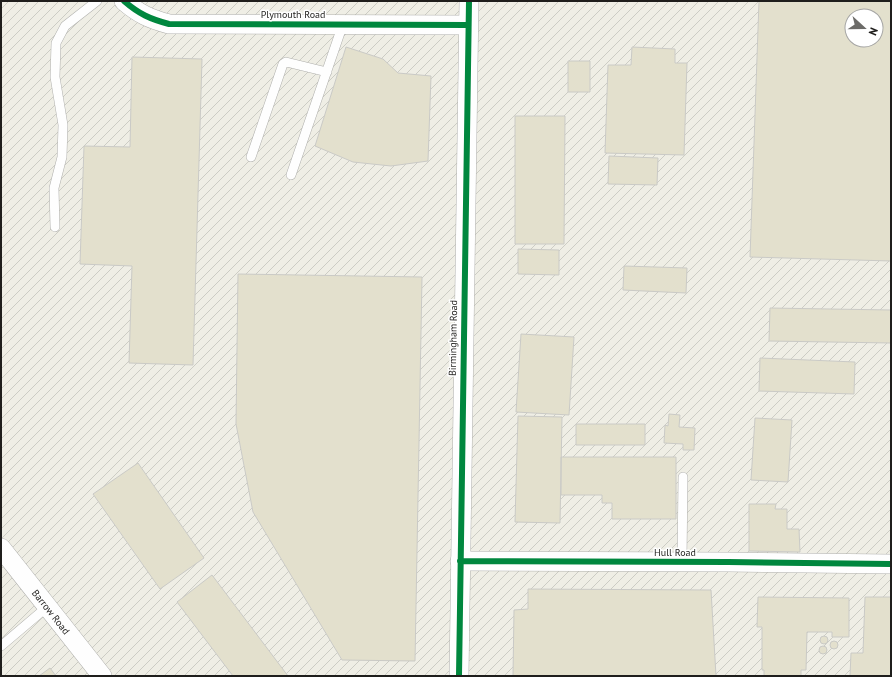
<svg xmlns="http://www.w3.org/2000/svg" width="892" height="677" viewBox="0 0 892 677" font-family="'PT Sans',sans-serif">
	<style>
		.industrial { fill: url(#industrial-furrows); fill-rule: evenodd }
		.building { fill: #e3e0cd; stroke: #cacac6; fill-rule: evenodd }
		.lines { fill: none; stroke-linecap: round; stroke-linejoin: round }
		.lane-casing { stroke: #b0b0ad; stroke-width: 10 }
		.street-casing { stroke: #b0b0ad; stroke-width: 20 }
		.lane { stroke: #fefefe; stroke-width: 9 }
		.street { stroke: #fefefe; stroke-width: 19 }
		.cycleway-casing { stroke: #fff; stroke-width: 8 }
		.cycleway { stroke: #00873e; stroke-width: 6 }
		.labels { text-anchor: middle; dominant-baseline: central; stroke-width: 3; stroke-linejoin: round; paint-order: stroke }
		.street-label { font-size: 10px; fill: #1f1e1c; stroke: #fff }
	</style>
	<defs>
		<pattern id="industrial-furrows" width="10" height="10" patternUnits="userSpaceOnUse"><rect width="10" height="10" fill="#efeee5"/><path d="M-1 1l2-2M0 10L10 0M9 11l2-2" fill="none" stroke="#ccccc4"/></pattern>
	</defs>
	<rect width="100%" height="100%" fill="#fbfbf6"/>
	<!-- industrial -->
	<path class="industrial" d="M 1,1 L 891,1 L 891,676 L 1,676 ZM 852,16 L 876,16 L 876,40 L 852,40 Z"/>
	<!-- building -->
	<path class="building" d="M 759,1 L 891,1 L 891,261 L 750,257 ZM 852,16 L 876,16 L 876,40 L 852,40 Z
		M 346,47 L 383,59 L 398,73 L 431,76 L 428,161 L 391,166 L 353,162 L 315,146 Z
		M 632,47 L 675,49 L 675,63 L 687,63 L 684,155 L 605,153 L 608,65 L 631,65 Z
		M 132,57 L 202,59 L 193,365 L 129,363 L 132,266 L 80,264 L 84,146 L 130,147 Z
		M 568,61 L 590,61 L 590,92 L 568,92 Z
		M 515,116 L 565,116 L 564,244 L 515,244 Z
		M 609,156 L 658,158 L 657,185 L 608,184 Z
		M 518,249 L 559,250 L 559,275 L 518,274 Z
		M 624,266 L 687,268 L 686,293 L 623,290 Z
		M 238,274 L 422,277 L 415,661 L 342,660 L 253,512 L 236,424 Z
		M 770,308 L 891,310 L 891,343 L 769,341 Z
		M 521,334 L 574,337 L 569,415 L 516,412 Z
		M 760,358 L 855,362 L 854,394 L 759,391 Z
		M 669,414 L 680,415 L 679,427 L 695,428 L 694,450 L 683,450 L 683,444 L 664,443 L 665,425 L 668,426 Z
		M 518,416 L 562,417 L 560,523 L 515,522 Z
		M 755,418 L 792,420 L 788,482 L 751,480 Z
		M 576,424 L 645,424 L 645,445 L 576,445 Z
		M 561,457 L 676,457 L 676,519 L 612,519 L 612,503 L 602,503 L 602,495 L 561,495 Z
		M 138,463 L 204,558 L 160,589 L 93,494 Z
		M 749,504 L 776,504 L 775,509 L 787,509 L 787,529 L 799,529 L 800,552 L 749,551 Z
		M 212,575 L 288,676 L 233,676 L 177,602 Z
		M 528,589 L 711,590 L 716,676 L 513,676 L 514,610 L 528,609 Z
		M 758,597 L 849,598 L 849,637 L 832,637 L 832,632 L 807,632 L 806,670 L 801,670 L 801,676 L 764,676 L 764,670 L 762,670 L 762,627 L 757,627 Z
		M 865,597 L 891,597 L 891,676 L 850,676 L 851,653 L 863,653 Z
		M820 640a4 4 0 1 1 8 0a4 4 0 1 1-8 0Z
		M830 645a4 4 0 1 1 8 0a4 4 0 1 1-8 0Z
		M819 650a4 4 0 1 1 8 0a4 4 0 1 1-8 0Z
		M 50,668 L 56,676 L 39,676 Z"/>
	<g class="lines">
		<!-- lane casing -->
		<g class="lane-casing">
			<path id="lane" d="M 251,157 L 283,64 L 286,62 L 327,72
				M 291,175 L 343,24
				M 55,227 L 54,188 L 62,157 L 63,125 L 55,77 L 56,43 L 65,26 L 97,1
				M 682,562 L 683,477
				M 1,646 L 47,607"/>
		</g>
		<!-- street casing -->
		<g class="street-casing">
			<g id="street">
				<path d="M 124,1 C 139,14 150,19 169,24 L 468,25"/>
				<path id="s1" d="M 1,548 L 102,676"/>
				<path d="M 460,561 L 728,562 L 891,564"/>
				<path d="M 459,676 L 469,1"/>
			</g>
		</g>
		<!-- lane -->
		<use href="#lane" class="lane"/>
		<!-- street -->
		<use href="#street" class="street"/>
		<!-- cycleway casing -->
		<g class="cycleway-casing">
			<path id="cycleway" d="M 124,1 C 139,14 150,19 169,24 L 468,25
				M 460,561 L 728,562 L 891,564
				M 459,676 L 469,1"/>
		</g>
		<!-- cycleway -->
		<use href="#cycleway" class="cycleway"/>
	</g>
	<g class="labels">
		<!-- street labels -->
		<g class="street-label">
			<text x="293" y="14">Plymouth Road</text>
			<text transform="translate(453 338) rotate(-89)">Birmingham Road</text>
			<text x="675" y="552">Hull Road</text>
			<text stroke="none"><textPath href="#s1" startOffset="81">Barrow Road</textPath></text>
		</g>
	</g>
	<!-- border -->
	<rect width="892" height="677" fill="none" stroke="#1f1e1c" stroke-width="4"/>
	<!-- north arrow -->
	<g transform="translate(864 28) rotate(111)"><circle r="19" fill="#ffffff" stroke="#a5a5a4"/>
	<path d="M0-3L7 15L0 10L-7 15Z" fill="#6c6b68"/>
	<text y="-6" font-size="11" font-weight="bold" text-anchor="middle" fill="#1f1e1c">N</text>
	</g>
</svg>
